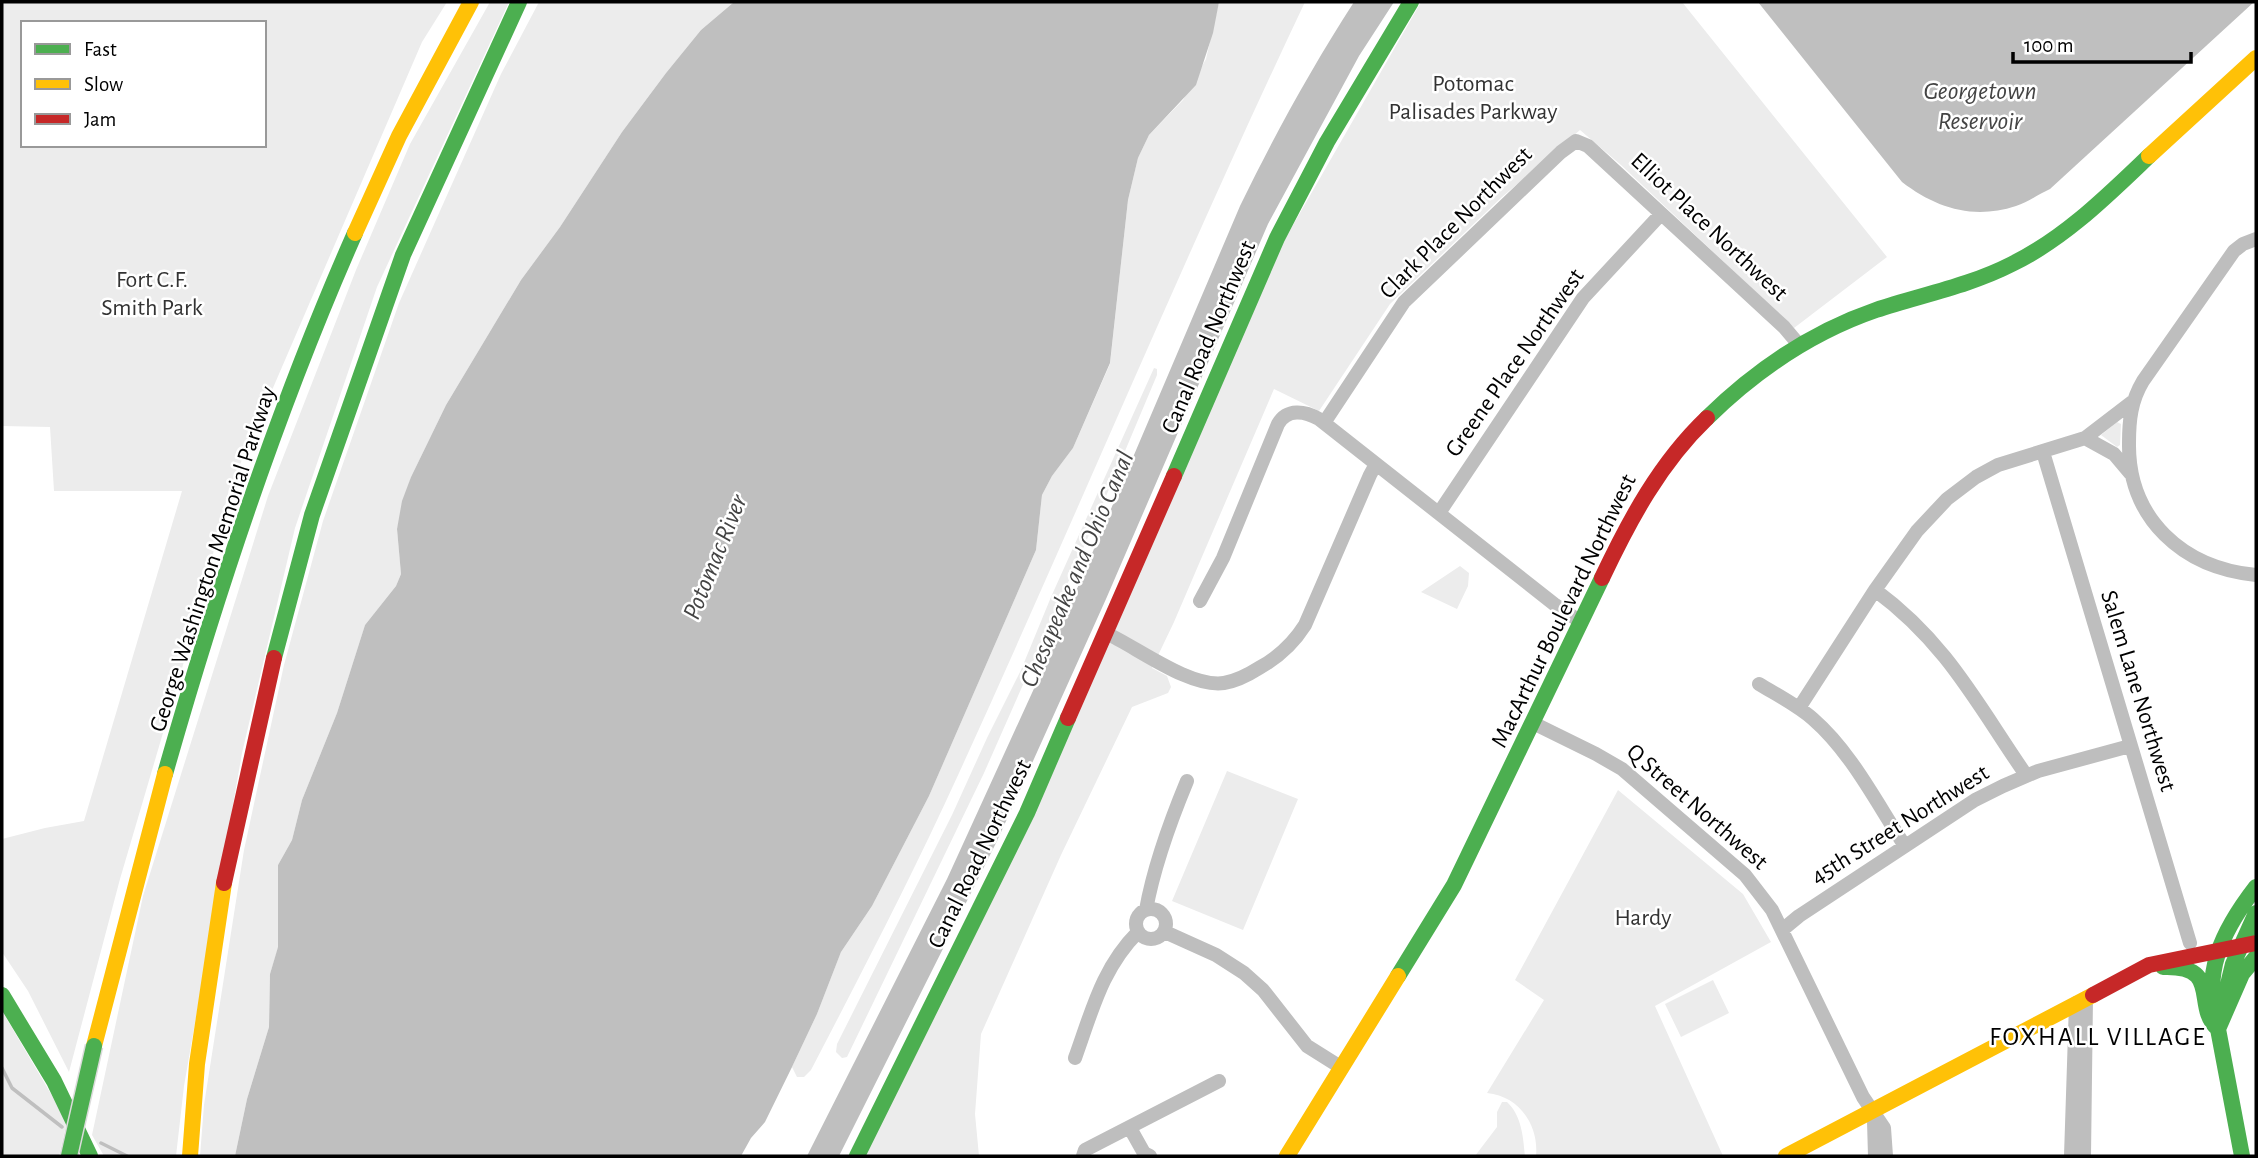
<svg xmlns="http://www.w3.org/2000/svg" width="2258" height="1158" viewBox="0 0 2258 1158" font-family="'Alegreya Sans',sans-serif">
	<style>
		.green { fill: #ececec; fill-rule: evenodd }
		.water { fill: #bfbfbf }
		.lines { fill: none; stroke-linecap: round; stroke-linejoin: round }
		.stream { stroke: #bfbfbf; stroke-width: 3.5 }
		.street { stroke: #bebebe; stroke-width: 14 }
		.fast { stroke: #4caf50; stroke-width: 16 }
		.slow { stroke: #ffc107; stroke-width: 16 }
		.jam { stroke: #c62828; stroke-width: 16 }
		.fast-bridge-casing { stroke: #dbdbdb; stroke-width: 19; stroke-linecap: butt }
		.fast-bridge { stroke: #4caf50; stroke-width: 16 }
		.labels { text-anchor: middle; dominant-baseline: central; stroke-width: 5; stroke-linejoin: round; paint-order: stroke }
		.park-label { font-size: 24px; fill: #333; stroke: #fff }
		.street-label { font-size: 24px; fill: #000; stroke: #fff }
		.water-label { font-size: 26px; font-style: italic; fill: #444; stroke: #fff }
		.neighbourhood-label { font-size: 26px; letter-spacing: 2px; fill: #000; stroke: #fff }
	</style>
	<rect width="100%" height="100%" fill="#fff"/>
	<!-- green -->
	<path class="green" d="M 2,2 L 447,2 L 422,42 L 229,490 L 198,614 L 120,879 L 69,1072 L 28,991 L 2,952 L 2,839 L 45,828 L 84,821 L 182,491 L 54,491 L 50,427 L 2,426 ZM 23,23 L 264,23 L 264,145 L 23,145 Z
		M 490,2 L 509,2 L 377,287 L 295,528 L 242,753 L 184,1086 L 176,1156 L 104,1156 L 92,1135 L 143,896 L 268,496 L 356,270 L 410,144 Z
		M 539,2 L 734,2 L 701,30 L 666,73 L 622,132 L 560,227 L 521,280 L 446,405 L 411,477 L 397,529 L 401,574 L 396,586 L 365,625 L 337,713 L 302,800 L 292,840 L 278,865 L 278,948 L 270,974 L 269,1027 L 247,1099 L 235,1156 L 200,1156 L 204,1105 L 244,850 L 284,665 L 323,521 L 399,303 L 501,74 Z
		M 1219,2 L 1305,2 C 1184,257 1076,517 959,773 C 913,874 862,972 811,1070 L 804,1077 L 797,1077 L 792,1067 L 817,1014 L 841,952 L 872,906 L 929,796 L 1036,550 L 1042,495 L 1052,476 L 1073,448 L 1110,364 L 1128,200 L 1138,158 L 1149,135 L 1183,100 L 1206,59 Z
		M 1421,2 L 1682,2 L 1887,257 L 1794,328 L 1621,165 L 1580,130 L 1502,197 L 1390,304 L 1319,411 L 1274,389 L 1174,622 L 1152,668 L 1167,676 L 1171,687 L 1168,693 L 1132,707 L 1061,855 L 981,1034 L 975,1114 L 979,1156 L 864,1156 L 1277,253 Z
		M 1154,368 L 1157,369 L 1157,375 L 1104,501 L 984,773 L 847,1057 L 842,1058 L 836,1052 L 837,1044 L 952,815 L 987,738 L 1021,670 L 1051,597 Z
		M 2117,422 L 2121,424 L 2120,445 L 2117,447 L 2101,435 Z
		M 1460,566 L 1469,573 L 1468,586 L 1457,609 L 1421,592 Z
		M 1227,771 L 1298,799 L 1243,930 L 1172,901 Z
		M 1618,790 L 1743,894 L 1771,942 L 1655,1006 L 1723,1156 L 1536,1156 C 1539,1125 1519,1096 1487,1093 L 1544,1000 L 1515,980 Z
		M 1713,980 L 1729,1013 L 1681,1037 L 1665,1004 Z
		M 2,1011 L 67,1121 L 59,1156 L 2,1156 Z
		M 1502,1102 L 1507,1102 C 1522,1116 1523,1137 1525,1156 L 1475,1156 L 1497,1127 L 1497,1112 Z"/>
	<!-- water -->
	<path class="water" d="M 734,2 L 1219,2 L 1213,33 L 1196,85 L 1149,135 L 1138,158 L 1128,200 L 1110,363 L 1073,448 L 1052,476 L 1042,495 L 1036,550 L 929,796 L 872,906 L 841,952 L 817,1014 L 792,1067 L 765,1122 L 751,1138 L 741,1156 L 235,1156 L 247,1099 L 269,1027 L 270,974 L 278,947 L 278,865 L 292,840 L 302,800 L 337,713 L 365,625 L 396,586 L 401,574 L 397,529 L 402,501 L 411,477 L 446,405 L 521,280 L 560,227 L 622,132 L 666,73 L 701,30 Z
		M 1354,2 L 1394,2 L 1359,56 L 1268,224 L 1106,599 L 997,841 L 839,1156 L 807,1156 L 947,879 L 1042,671 L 1240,206 C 1274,136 1312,67 1354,2 Z
		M 1758,2 L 2254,2 L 2050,189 C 2039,194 2028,202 2016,206 C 1973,220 1936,208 1902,182 Z"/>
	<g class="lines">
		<!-- stream -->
		<path class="stream" d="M 2,1068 L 12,1088 L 62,1127
			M 101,1143 L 127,1156"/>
		<!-- street -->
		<path class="street" d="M 2256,239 L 2243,244 L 2234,251 L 2143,381 C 2131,401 2129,420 2129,443 C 2128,519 2183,568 2256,575
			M 1324,423 L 1404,302 L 1561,152 L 1576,141 L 1588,146 L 1784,327 L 1800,346
			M 2085,438 L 2114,454 L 2130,473
			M 2043,452 L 2190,943
			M 1439,513 L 1583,298 L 1661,214
			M 1875,590 C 1947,643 1977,704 2026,775
			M 1200,601 L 1223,558 L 1278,424 C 1287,408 1305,411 1319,419 L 1554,604 L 1581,622
			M 1106,633 C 1138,648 1190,688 1224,683 C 1236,681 1248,675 1259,668 C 1279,657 1293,644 1305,625 L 1370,475 L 1376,464
			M 1759,684 C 1777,695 1797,705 1813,719 C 1852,753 1877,804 1905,846
			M 1799,708 L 1875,590 L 1917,531 L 1947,499 L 1976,477 L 1998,465 L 2085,438 L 2132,402
			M 1533,723 L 1596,754 L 1622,769 L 1745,875 L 1772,910 L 1863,1097 L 1884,1128 L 1886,1156
			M1136 924a15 15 0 1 1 30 0a15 15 0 1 1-30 0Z
			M 1146,910 C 1154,865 1170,822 1187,781
			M 1782,930 L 1799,916 L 1975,800 L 2003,786 L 2038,771 L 2130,746
			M 1165,932 L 1216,955 L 1244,973 L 1263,990 L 1307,1046 L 1342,1068
			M 1075,1058 C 1092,1011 1102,968 1138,932
			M 1872,1113 L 1874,1121 L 1875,1156
			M 1130,1128 L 1144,1153 L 1150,1156
			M 1083,1156 L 1085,1150 L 1219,1081
			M 2071,1156 L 2076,1003
			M 2084,1156 L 2086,998"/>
		<!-- fast -->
		<path class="fast" d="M 1707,418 C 1755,371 1812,332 1876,310 C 1921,295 1969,286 2012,264 C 2065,238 2107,196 2149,156
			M 1174,476 L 1277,238 L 1327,142 L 1411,2
			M 274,658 L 312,515 L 403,255 L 519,2
			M 165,774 C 217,591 278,407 355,233
			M 2163,967 C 2223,965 2192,1006 2218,1029 L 2242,974 L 2256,957
			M 1398,976 L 1454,885 L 1602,578
			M 2,995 L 54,1081 L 90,1156
			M 2225,997 L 2233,964 L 2256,913
			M 857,1156 L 1027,813 L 1068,718
			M 2242,1156 L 2218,1029 C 2201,973 2222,931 2256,887"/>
		<!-- slow -->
		<path class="slow" d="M 2149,156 L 2256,58
			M 355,233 L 399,136 L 471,2
			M 94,1046 L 165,774
			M 190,1156 L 197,1064 L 224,883
			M 1287,1156 L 1398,976
			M 1786,1156 L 2093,995"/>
		<!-- jam -->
		<path class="jam" d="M 1602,578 C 1630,519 1660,463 1707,418
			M 1068,718 L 1174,476
			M 224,883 L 274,658
			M 2093,995 L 2149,965 L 2256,943"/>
		<!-- fast-bridge casing -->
		<g class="fast-bridge-casing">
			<path id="fast-bridge" d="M 69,1156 L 94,1046"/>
		</g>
		<!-- fast-bridge -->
		<use href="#fast-bridge" class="fast-bridge"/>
	</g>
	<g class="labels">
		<!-- park labels -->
		<g class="park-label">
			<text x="1473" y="84">Potomac<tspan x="1473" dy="28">Palisades Parkway</tspan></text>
			<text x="152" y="280">Fort C.F.<tspan x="152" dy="28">Smith Park</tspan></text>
			<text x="1643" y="918">Hardy</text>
		</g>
		<!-- street labels -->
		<g class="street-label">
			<text transform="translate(1456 223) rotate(-45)">Clark Place Northwest</text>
			<text transform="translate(1709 227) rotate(43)">Elliot Place Northwest</text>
			<text transform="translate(1209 337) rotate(-67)">Canal Road Northwest</text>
			<text transform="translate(1515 363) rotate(-55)">Greene Place Northwest</text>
			<text transform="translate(213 559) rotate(-72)">George Washington Memorial Parkway</text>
			<text transform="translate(1564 611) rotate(-64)">MacArthur Boulevard Northwest</text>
			<text transform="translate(2138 691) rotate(73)">Salem Lane Northwest</text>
			<text transform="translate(1697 807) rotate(41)">Q Street Northwest</text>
			<text transform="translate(1900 825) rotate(-32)">45th Street Northwest</text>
			<text transform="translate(980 854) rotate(-64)">Canal Road Northwest</text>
		</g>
		<!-- water labels -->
		<g class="water-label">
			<text x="1980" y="91">Georgetown<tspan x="1980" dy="30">Reservoir</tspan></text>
			<text transform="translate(715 557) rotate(-68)">Potomac River</text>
			<text transform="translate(1077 569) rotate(-67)">Chesapeake and Ohio Canal</text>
		</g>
		<!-- neighbourhood labels -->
		<g class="neighbourhood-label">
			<text x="2098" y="1037">FOXHALL VILLAGE</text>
		</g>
	</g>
	<!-- border -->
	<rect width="2258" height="1158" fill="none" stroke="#000000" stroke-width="7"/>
	<!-- legend -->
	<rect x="21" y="21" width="245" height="126" fill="#ffffff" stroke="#999999" stroke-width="2"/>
	<rect x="35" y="44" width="35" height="10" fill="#4caf50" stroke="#999999" stroke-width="2"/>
	<text x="84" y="56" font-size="21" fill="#000000">Fast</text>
	<rect x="35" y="79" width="35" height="10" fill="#ffc107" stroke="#999999" stroke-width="2"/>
	<text x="84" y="91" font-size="21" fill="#000000">Slow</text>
	<rect x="35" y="114" width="35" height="10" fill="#c62828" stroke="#999999" stroke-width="2"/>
	<text x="84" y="126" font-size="21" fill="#000000">Jam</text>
	<!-- scale -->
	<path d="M2013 52v10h178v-10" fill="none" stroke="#000000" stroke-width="3.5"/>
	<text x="2024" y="52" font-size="21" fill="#000000" stroke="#ffffff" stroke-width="5" paint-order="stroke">100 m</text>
</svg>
